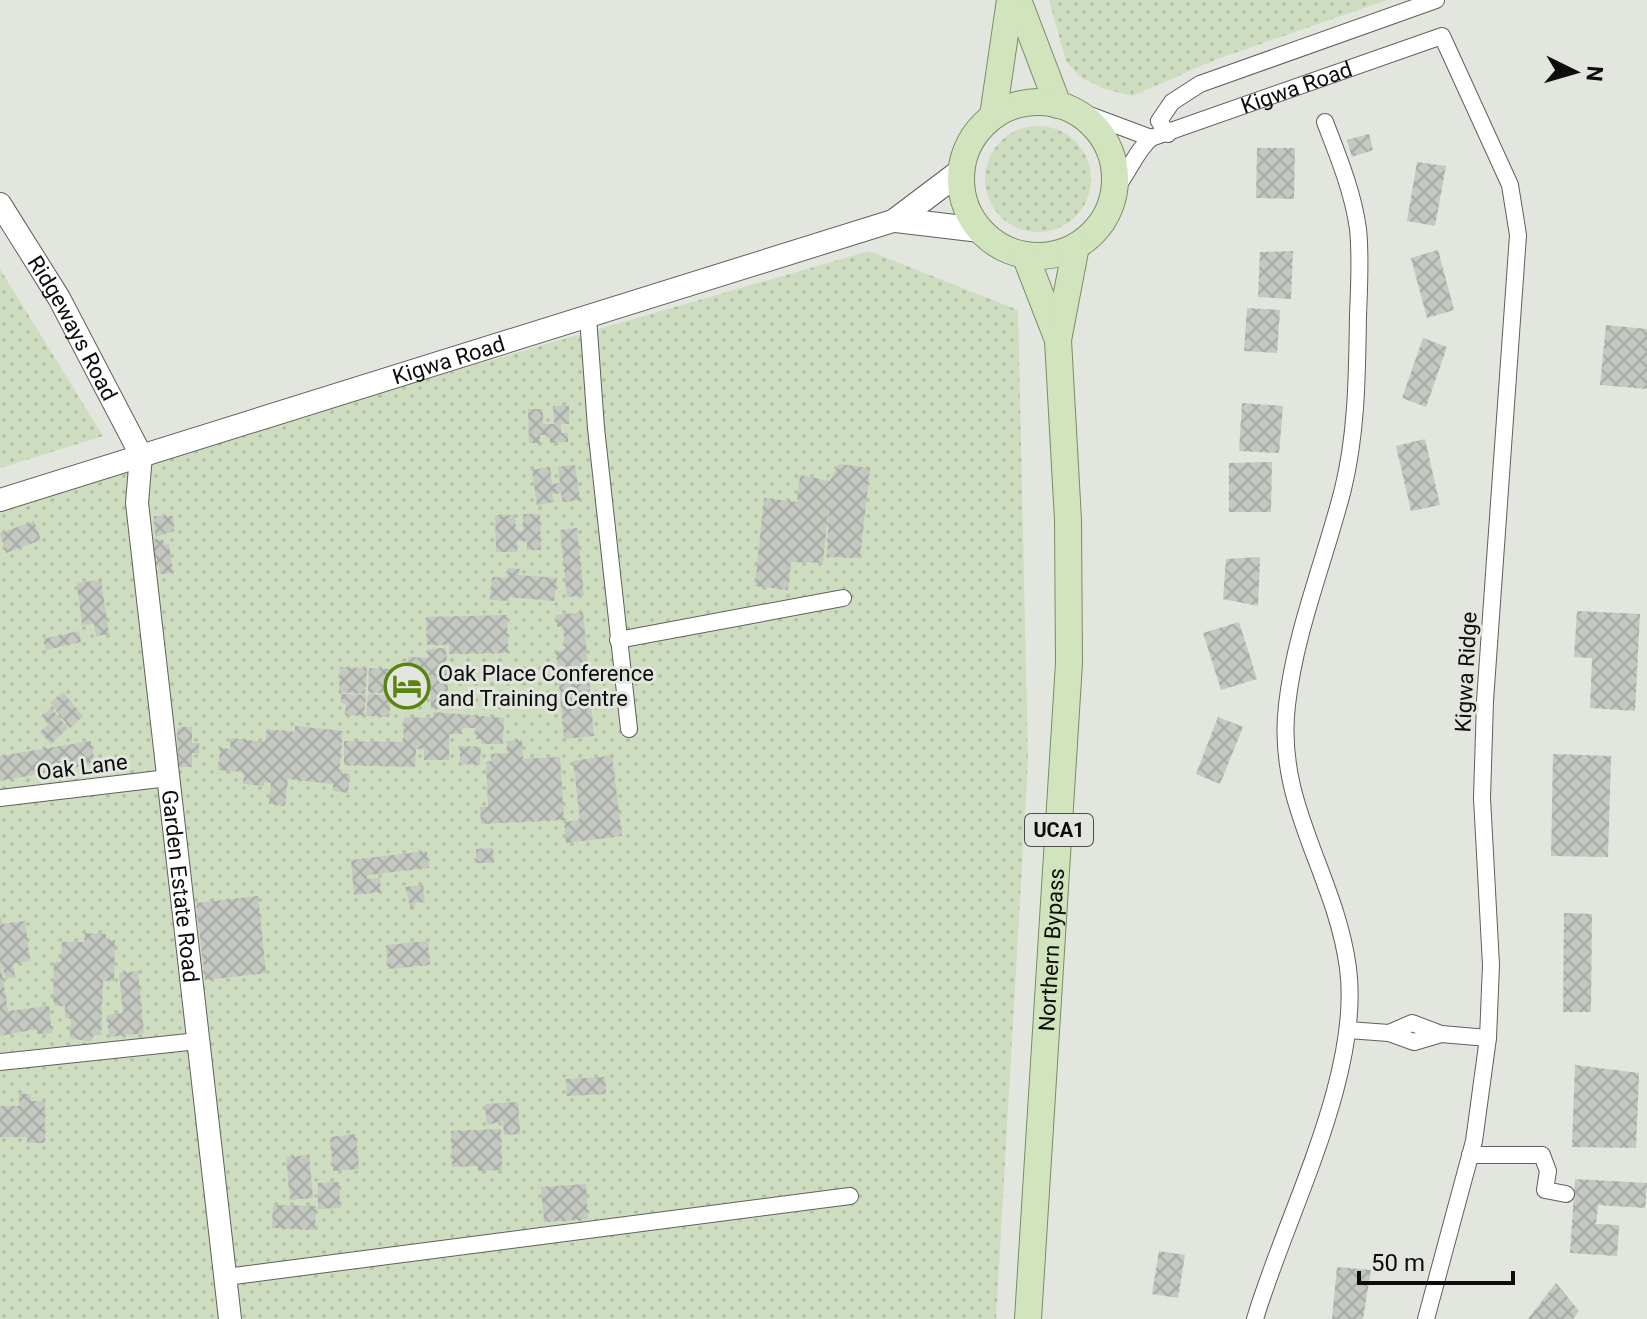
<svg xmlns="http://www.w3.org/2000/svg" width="1647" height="1319" viewBox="0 0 1647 1319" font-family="Roboto,sans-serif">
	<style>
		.grass { fill: url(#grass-dots) }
		.building { fill: url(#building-cross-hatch) }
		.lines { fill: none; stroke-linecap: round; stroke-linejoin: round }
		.minor-casing { stroke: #5e615b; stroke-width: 18 }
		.tertiary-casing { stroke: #5e615b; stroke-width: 24 }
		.secondary-casing { stroke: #5e615b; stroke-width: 26 }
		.primary-casing { stroke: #798d62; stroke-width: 28 }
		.minor { stroke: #fff; stroke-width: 16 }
		.tertiary { stroke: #fff; stroke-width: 22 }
		.secondary { stroke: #fff; stroke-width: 24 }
		.primary { stroke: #d1e4bd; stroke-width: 26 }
		.labels { text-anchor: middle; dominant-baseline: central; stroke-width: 6; stroke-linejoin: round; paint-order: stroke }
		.shield { fill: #e2e6df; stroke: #4d4f4b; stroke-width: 2 }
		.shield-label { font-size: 20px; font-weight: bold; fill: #0d0e0c }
		.street-label { font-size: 22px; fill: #0d0e0c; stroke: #e2e6df }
		.poi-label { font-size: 22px; fill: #0d0e0c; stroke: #e2e6df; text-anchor: start }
	</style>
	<defs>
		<pattern id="grass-dots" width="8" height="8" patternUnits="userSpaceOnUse" patternTransform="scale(2)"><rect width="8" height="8" fill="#ceddbf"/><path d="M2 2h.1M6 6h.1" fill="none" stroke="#b0bca3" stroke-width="1.8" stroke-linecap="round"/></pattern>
		<pattern id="building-cross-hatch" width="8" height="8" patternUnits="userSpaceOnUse" patternTransform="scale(2)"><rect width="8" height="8" fill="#c4c8c1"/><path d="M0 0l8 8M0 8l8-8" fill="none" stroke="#a7aba5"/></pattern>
	</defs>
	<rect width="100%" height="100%" fill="#e2e6df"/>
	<!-- grass -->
	<path class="grass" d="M 1049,0 L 1387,0 L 1217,59 L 1132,96 L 1102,88 L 1079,76 L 1066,61 Z
		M985 179a53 53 0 1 1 106 0a53 53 0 1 1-106 0Z
		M 869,251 L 1018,310 L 1028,760 L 996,1319 L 0,1319 L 0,502 Z
		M 0,269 L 103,436 L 0,468 Z"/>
	<!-- building -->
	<path class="building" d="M 1369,134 L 1373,150 L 1352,157 L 1347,140 Z
		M 1257,148 L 1295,148 L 1294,199 L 1256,198 Z
		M 1417,162 L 1446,166 L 1435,226 L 1407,221 Z
		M 1438,250 L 1454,310 L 1427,318 L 1411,258 Z
		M 1293,251 L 1291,299 L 1258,297 L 1260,252 Z
		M 1247,308 L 1280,310 L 1277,353 L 1244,351 Z
		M 1606,325 L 1647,329 L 1647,389 L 1600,385 Z
		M 1423,338 L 1447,347 L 1426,407 L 1402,398 Z
		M 1242,403 L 1283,406 L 1279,453 L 1239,451 Z
		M 553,406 L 569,406 L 569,424 L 561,424 L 561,433 L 568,433 L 568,442 L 550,443 L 550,435 L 540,435 L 540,443 L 529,443 L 528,409 L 543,409 L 543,424 L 554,424 Z
		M 1425,439 L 1440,505 L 1411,511 L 1396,446 Z
		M 1272,462 L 1271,512 L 1229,512 L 1229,463 Z
		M 839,464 L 870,468 L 860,558 L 827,557 L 829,501 L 823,563 L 791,562 L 788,590 L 755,586 L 764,498 L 797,502 L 800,475 L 830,481 Z
		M 575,465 L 580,500 L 563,502 L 561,493 L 552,494 L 554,502 L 537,505 L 532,470 L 550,467 L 552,484 L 560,483 L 558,467 Z
		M 523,514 L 540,514 L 541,550 L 527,550 L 527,541 L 517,541 L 517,552 L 496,552 L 495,515 L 515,515 L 516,532 L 523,531 Z
		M 154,516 L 173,516 L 174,531 L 155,537 Z
		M 34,521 L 41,540 L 6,553 L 0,533 Z
		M 577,528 L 584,596 L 567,597 L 560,530 Z
		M 163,539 L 164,545 L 169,544 L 173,573 L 160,574 L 159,566 L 152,567 L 148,541 Z
		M 1260,557 L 1258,606 L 1223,599 L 1226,559 Z
		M 508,568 L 520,569 L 519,575 L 557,578 L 554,601 L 509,597 L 509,601 L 490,600 L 492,577 L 507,578 Z
		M 101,580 L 109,634 L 96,636 L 94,624 L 82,625 L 77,583 Z
		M 1577,611 L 1640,614 L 1635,711 L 1590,708 L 1592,658 L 1574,657 Z
		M 583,612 L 594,736 L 564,739 L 556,651 L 565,650 L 563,626 L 557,627 L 556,615 Z
		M 507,615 L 508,653 L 449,654 L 449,645 L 427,645 L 426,617 Z
		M 1239,622 L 1257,679 L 1221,690 L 1203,633 Z
		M 79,631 L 81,642 L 46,650 L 43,639 Z
		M 446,648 L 449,708 L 431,709 L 429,666 L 427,700 L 415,699 L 413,689 L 407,689 L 408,657 L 428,658 L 428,649 Z
		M 340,667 L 367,668 L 365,694 L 339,692 Z
		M 369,668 L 393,669 L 391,694 L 368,692 Z
		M 63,692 L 83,716 L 70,728 L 50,703 Z
		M 341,694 L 366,695 L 364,716 L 345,715 L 346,704 L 341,703 Z
		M 368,694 L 391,696 L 389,717 L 366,716 Z
		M 51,708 L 68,728 L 51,744 L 40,732 L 48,724 L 41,716 Z
		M 433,712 L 504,718 L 503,744 L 481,744 L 481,739 L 476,739 L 476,728 L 462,728 L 462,734 L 449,734 L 449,760 L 424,760 L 424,749 L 416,749 L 415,767 L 344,765 L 344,741 L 403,742 L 404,717 L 433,718 Z
		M 1218,717 L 1243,727 L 1220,784 L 1196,774 Z
		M 295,726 L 343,731 L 339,773 L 350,774 L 348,793 L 333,791 L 333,784 L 288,779 L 285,806 L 269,804 L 271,783 L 264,782 L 264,786 L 243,784 L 244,772 L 218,770 L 220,748 L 230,749 L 231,738 L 265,742 L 267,729 L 295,732 Z
		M 183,727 L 192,727 L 192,743 L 199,743 L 199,753 L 192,753 L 192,767 L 178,767 L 177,729 Z
		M 522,740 L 523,759 L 560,757 L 564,820 L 481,824 L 480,807 L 488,807 L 486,762 L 491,761 L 491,754 L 507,753 L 507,741 Z
		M 91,741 L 95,764 L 0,781 L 0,756 Z
		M 460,746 L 481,747 L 480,765 L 460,764 Z
		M 1553,754 L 1611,756 L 1608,857 L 1551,856 Z
		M 612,755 L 622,836 L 566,843 L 564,822 L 580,820 L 573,761 Z
		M 493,848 L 494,863 L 476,863 L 476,849 Z
		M 427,851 L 429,868 L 367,875 L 367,879 L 380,878 L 381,892 L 354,895 L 351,860 Z
		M 423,885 L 425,902 L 414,903 L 415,908 L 411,909 L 405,887 Z
		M 258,896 L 266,973 L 205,980 L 196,903 Z
		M 1564,913 L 1592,914 L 1591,1012 L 1563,1012 Z
		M 0,916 L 3,924 L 25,921 L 30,961 L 13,964 L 15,977 L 6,979 L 0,960 Z
		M 85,933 L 106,934 L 106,940 L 115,940 L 114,981 L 103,981 L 101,1035 L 92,1035 L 92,1042 L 70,1038 L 71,1019 L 65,1018 L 65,1006 L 56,1006 L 53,1001 L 54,962 L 61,962 L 62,942 L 84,942 Z
		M 428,941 L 430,965 L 388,969 L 386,945 Z
		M 0,961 L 8,1011 L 49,1006 L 52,1033 L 37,1034 L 37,1029 L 0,1036 Z
		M 138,971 L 144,1033 L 109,1037 L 107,1015 L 123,1013 L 119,973 Z
		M 1575,1065 L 1639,1073 L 1636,1148 L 1572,1147 Z
		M 605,1077 L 606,1094 L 567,1096 L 566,1079 Z
		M 19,1094 L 31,1094 L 31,1101 L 45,1101 L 45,1143 L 27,1143 L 27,1137 L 0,1137 L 0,1106 L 19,1106 Z
		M 518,1102 L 520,1134 L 504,1135 L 503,1121 L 487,1125 L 485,1104 Z
		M 501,1129 L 502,1170 L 478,1171 L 478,1166 L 452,1167 L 451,1131 Z
		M 356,1134 L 359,1169 L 333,1171 L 330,1137 Z
		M 309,1155 L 313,1198 L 290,1200 L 286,1157 Z
		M 1575,1179 L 1647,1183 L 1645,1208 L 1598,1205 L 1596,1224 L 1619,1225 L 1617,1256 L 1570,1253 Z
		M 339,1182 L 340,1208 L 318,1209 L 318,1183 Z
		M 586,1184 L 588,1219 L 544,1222 L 541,1187 Z
		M 273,1205 L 316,1206 L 315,1230 L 272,1228 Z
		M 1159,1251 L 1185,1255 L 1178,1298 L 1152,1294 Z
		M 1337,1267 L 1371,1270 L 1363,1319 L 1332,1319 Z
		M 1556,1283 L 1579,1311 L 1573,1319 L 1528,1319 Z"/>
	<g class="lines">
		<!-- minor casing -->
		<g class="minor-casing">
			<g id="minor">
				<path d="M 1068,107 L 1151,138"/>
				<path d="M 1168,134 L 1159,121 L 1172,102 L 1200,84 L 1436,0"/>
				<path id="s1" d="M 1114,190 C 1129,174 1134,153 1151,138 L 1442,36 L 1510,185 L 1518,235 L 1485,701 L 1482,798 L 1491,965 L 1488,1038 L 1474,1141 L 1426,1319"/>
				<path d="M 588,317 L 596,428 L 629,729"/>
				<path d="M 618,640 L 843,598"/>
				<path d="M 0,798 L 168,778"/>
				<path d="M 1348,1030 L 1389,1033 L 1414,1042 L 1441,1034"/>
				<path d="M 1389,1033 L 1412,1023 L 1441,1034 L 1488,1038"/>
				<path d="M 0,1062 L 198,1041"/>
				<path d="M 1470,1155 L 1542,1155 L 1548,1171 L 1545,1190 L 1566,1194"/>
				<path d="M 226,1277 L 850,1196"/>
				<path d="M 1255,1319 C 1286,1215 1362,1075 1348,968 C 1335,872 1275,805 1287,705 C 1295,632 1325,560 1343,489 C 1357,432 1357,373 1358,316 C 1359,287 1361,257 1358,229 C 1353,192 1338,156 1325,122"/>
			</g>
		</g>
		<!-- tertiary casing -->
		<g class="tertiary-casing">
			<g id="tertiary">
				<path id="s2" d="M 0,204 L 59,298 L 141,455 L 137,503 L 230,1319"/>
				<path id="s3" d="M 0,500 L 896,220"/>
			</g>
		</g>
		<!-- secondary casing -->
		<g class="secondary-casing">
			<path id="secondary" d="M 896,220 L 980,230
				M 896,220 L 961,171"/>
		</g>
		<!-- primary casing -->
		<g class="primary-casing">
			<g id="primary">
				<path d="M 1018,0 L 1058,105"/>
				<circle cx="1038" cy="179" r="77"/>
				<path d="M 993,116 L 1010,0"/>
				<path d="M 1025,255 L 1058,340"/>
				<path id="s4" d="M 1028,1319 L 1069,663 L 1068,520 L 1058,340 L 1076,246"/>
			</g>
		</g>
		<!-- minor -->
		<use href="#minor" class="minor"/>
		<!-- tertiary -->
		<use href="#tertiary" class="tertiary"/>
		<!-- secondary -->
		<use href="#secondary" class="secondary"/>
		<!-- primary -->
		<use href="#primary" class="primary"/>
	</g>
	<!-- icons -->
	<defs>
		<g id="hotel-ring" transform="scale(2.3)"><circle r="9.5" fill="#e2e6df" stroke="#59840d" stroke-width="1.5"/><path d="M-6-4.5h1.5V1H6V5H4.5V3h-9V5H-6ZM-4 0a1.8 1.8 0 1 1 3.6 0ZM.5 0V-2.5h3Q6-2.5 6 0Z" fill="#59840d"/></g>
	</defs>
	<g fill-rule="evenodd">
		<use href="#hotel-ring" x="407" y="686"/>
	</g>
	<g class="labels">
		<!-- shield labels -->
		<rect class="shield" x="1025" y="814" width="68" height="32" rx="6"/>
		<g class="shield-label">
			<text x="1059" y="830">UCA1</text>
		</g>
		<!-- street labels -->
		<g class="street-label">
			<text stroke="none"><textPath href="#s1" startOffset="218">Kigwa Road</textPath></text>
			<text stroke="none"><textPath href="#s2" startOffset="144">Ridgeways Road</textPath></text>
			<text stroke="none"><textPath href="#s3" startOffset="470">Kigwa Road</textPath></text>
			<text transform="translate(1466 672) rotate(-87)">Kigwa Ridge</text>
			<text transform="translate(82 767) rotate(-7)">Oak Lane</text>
			<text stroke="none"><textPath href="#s2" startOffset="722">Garden Estate Road</textPath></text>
			<text stroke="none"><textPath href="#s4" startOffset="370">Northern Bypass</textPath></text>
		</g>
		<!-- poi labels -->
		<g class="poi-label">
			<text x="438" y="673">Oak Place Conference<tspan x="438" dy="25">and Training Centre</tspan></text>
		</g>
	</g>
	<!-- north arrow -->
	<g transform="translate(1575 72) rotate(95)" stroke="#e2e6df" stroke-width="6" paint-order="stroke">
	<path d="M0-6L14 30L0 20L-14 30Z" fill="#0d0e0c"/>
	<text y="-12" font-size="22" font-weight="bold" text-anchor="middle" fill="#0d0e0c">N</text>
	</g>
	<!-- scale -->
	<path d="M1359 1271v12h154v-12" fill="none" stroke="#0d0e0c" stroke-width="4"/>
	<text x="1371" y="1271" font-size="24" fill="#0d0e0c" stroke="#e2e6df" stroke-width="6" paint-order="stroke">50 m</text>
</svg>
